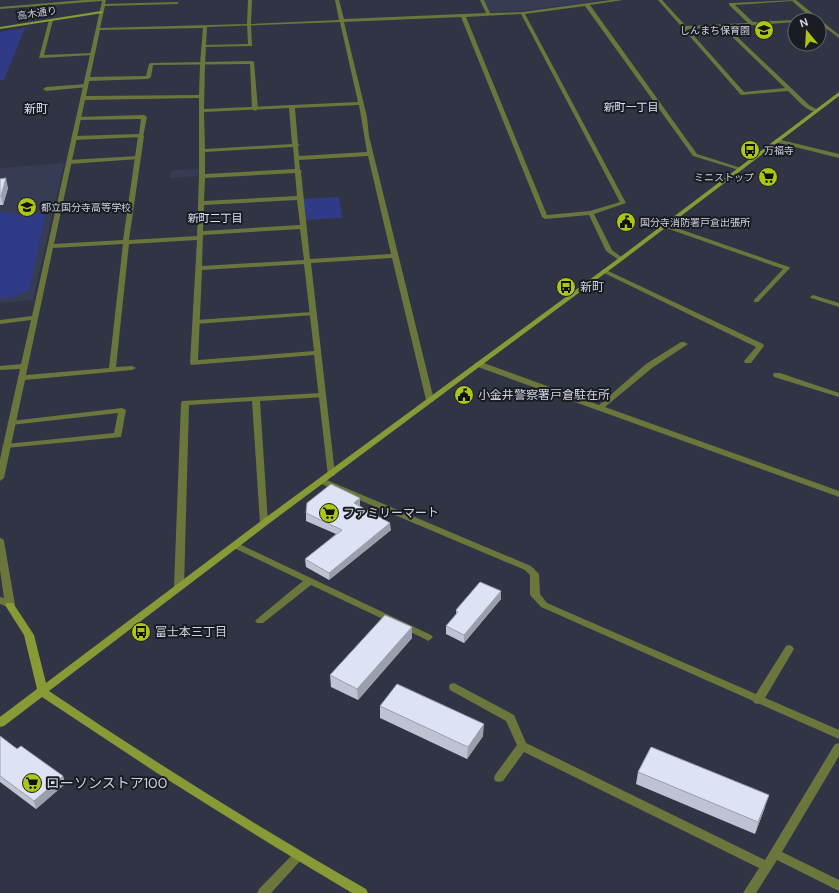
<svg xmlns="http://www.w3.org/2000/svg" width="839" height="893" viewBox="0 0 839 893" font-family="'DM Sans','Noto Sans JP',sans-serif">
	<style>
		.built { fill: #363c53 }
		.green { fill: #303b87 }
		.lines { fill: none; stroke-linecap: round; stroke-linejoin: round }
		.lane { fill: #6a763b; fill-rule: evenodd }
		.street { fill: #6a763b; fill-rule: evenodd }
		.secondary { fill: #879a35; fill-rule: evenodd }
		.wall { fill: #bec2d2 }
		.shaded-wall { fill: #9b9eab }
		.building { fill: #dde2f4; stroke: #9b9eab }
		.labels { text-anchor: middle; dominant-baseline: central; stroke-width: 4; stroke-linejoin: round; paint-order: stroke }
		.far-street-label { font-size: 10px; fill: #ced1db; stroke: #1a1c24 }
		.far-poi-label { font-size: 10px; fill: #ced1db; stroke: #1a1c24; text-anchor: start }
		.far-neighbourhood-label { font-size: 11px; fill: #dbe1f6; stroke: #1a1c24 }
		.far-quarter-label { font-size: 12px; fill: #dbe1f6; stroke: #1a1c24 }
		.poi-label { font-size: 12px; fill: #ced1db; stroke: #1a1c24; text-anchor: start }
		.near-poi-label { font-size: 14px; fill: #ced1db; stroke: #1a1c24; text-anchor: start }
	</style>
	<rect width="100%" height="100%" fill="#303445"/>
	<!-- built -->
	<path class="built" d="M 484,0 L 598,0 L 599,1 L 520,11 L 490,12 Z
		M 64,163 L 33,300 L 0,303 L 0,168 Z
		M 199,169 L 198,176 L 170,178 L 171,170 Z"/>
	<!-- green -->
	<path class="green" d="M 25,28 L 4,80 L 0,80 L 0,32 Z
		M 339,197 L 342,218 L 306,220 L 303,199 Z
		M 0,212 L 11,212 L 10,215 L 46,213 L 29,290 L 14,297 L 0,298 Z"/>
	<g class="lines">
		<!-- lane -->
		<path class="lane" d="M 51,19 L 53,20 L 44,55 L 92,53 L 94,53 L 94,55 L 39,58 L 49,20 Z
			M 249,24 L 251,25 L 252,46 L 203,47 L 201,46 L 203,45 L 248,44 L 247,25 Z
			M 252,61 L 254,62 L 258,109 L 255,111 L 252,109 L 250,64 L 153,65 L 151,77 L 148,79 L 88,81 L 85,79 L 88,77 L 146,76 L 149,64 L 151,63 Z
			M 86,84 L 88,85 L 88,87 L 46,91 L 43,89 L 46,87 Z
			M 144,115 L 147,117 L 143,137 L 74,140 L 71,138 L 74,136 L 139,134 L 141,119 L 79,120 L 76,118 L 77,117 Z
			M 137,156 L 139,157 L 139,159 L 69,164 L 66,162 L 69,160 Z
			M 604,269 L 763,344 L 764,346 L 751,363 L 745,363 L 744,361 L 756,347 L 602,272 L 601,271 Z
			M 312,312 L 315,314 L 314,315 L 196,324 L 193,322 L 196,320 Z
			M 321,393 L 325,395 L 324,397 L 260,401 L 268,523 L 264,526 L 260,523 L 252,401 L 189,405 L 184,587 L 182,589 L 176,589 L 174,587 L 181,403 L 182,401 Z
			M 122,408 L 126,410 L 121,437 L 6,448 L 2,446 L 6,444 L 114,433 L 118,413 L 11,425 L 7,423 L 11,421 Z
			M 789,645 L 792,646 L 794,649 L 762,703 L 758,704 L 754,703 L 753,700 L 754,697 L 786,646 Z"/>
		<!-- street -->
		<path class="street" d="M 84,0 L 106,0 L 105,4 L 177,2 L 179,3 L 177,4 L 105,6 L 100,28 L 247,24 L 248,0 L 252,0 L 251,24 L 339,20 L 335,0 L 339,0 L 344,19 L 486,13 L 480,0 L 484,0 L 490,13 L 522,12 L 611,0 L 623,0 L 590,5 L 697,154 L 744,169 L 739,170 L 693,156 L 585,6 L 525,14 L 626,203 L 594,214 L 612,250 L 624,259 L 621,261 L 619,260 L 606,251 L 589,215 L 545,219 L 542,217 L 461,17 L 344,22 L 367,117 L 369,136 L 434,400 L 433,402 L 427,402 L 426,400 L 392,258 L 311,263 L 335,474 L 334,476 L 328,476 L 314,355 L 191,365 L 190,363 L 197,240 L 129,244 L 116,367 L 132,366 L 136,368 L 132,370 L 25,380 L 4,478 L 0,481 L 0,459 L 20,369 L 0,370 L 0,366 L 21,364 L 31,320 L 0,324 L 0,320 L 32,316 L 102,1 L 0,9 L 0,7 ZM 521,14 L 620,202 L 590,211 L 547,215 L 466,17 ZM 340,22 L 358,102 L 204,109 L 205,64 L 207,27 ZM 203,28 L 200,64 L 199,95 L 86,96 L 100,30 ZM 199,98 L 199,175 L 197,236 L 129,240 L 144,136 L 141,134 L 138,136 L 123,240 L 54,244 L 85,100 ZM 359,105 L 367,152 L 299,156 L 298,146 L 300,145 L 298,144 L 295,108 ZM 289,108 L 292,144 L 205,149 L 204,112 ZM 293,147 L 295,169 L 205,174 L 205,152 ZM 368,156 L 391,254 L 310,259 L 301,172 L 302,171 L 300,170 L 299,160 ZM 295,173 L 297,196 L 204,201 L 205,178 ZM 297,200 L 300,225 L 203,231 L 204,205 ZM 300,229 L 304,260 L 202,266 L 203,235 ZM 123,244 L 109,368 L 26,375 L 53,248 ZM 304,264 L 314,351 L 198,360 L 202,270 Z
			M 658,0 L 662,0 L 686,26 L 748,23 L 729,5 L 729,3 L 731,3 L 796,0 L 839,35 L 839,38 L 819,23 L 819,20 L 814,20 L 792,1 L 735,5 L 753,22 L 795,20 L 796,20 L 795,20 L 795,22 L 727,27 L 809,105 L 818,110 L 818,112 C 806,112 796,98 788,91 L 741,95 ZM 722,27 L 785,88 L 744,92 L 688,29 Z
			M 777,139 L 839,154 L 839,158 L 775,142 L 775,140 Z
			M 665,224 L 789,267 L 790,268 L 758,302 L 754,302 L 754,300 L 783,269 L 663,227 L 663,225 Z
			M 813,295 L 839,303 L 839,307 L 811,298 L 810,297 Z
			M 681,342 L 684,342 L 688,344 L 652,368 L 605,407 L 839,491 L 839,497 L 475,366 L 474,364 L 478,362 L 481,362 L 599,405 L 646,364 Z
			M 774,373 L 780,373 L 839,393 L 839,397 L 774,377 L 773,375 Z
			M 322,478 L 531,566 L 539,574 L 540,594 L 547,603 L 839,730 L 839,739 L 541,607 L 530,595 L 530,575 L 525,570 L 319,483 L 318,481 L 319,479 Z
			M 0,538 L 3,539 L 4,541 L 15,605 L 13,607 L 10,608 L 0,604 L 0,597 L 4,598 L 0,570 Z
			M 235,542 L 431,635 L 433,637 L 431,639 L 428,641 L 425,639 L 311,585 L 263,623 L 257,623 L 255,621 L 257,619 L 303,581 L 232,547 L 231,545 L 232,543 Z
			M 454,683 L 514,715 L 526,743 L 765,860 L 835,744 L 839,743 L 839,756 L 782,852 L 839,880 L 839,891 L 777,860 L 756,893 L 743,893 L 759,868 L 524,752 L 503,781 L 499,782 L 495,781 L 494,778 L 495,775 L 517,745 L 506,721 L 450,690 L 449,687 L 450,684 Z
			M 298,851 L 302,853 L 304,856 L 302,859 L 271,893 L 257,893 L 259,889 L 294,853 Z"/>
		<!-- secondary -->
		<path class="secondary" d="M 101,11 L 103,12 L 103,13 L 0,29 L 0,27 Z
			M 839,92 L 839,96 L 623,260 L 267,525 L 49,691 C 153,761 258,827 366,889 L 368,893 L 352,893 L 277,848 L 157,773 L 42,697 L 4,726 L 0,727 L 0,717 L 37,689 L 24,635 L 5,605 L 7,603 L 13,603 L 34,635 L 46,683 L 261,521 L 619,258 Z"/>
	</g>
	<!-- wall -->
	<path class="wall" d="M 0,179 L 8,188 L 3,205 L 0,205 Z
		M 360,506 L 391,530 L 329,580 L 306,567 L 305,559 L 336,534 L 306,521 L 306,513 Z
		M 501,591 L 501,599 L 464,643 L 446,634 L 446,626 L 456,615 L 456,610 Z
		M 412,627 L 412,638 L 358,700 L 331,687 L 330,675 Z
		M 380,706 L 483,736 L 467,759 L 380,718 Z
		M 0,736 L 17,749 L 63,776 L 65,784 L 36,809 L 0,782 Z
		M 638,772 L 765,807 L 755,834 L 636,784 Z"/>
	<!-- shaded-wall -->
	<path class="shaded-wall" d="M 6,178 L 8,188 L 3,205 L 1,196 Z
		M 360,498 L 360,506 L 354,511 L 354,503 Z
		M 390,523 L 391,530 L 329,580 L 329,573 Z
		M 501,591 L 501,599 L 464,643 L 464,635 Z
		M 412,627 L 412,638 L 358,700 L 357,689 Z
		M 484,724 L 483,736 L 467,759 L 468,747 Z
		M 63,776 L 65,784 L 36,809 L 34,801 Z
		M 769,795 L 765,807 L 755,834 L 758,822 Z"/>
	<!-- building -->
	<path class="building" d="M 6,178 L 1,196 L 0,196 L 0,179 Z
		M 331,484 L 360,498 L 354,503 L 390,523 L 329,573 L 305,559 L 342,530 L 306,513 L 307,503 Z
		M 480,582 L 501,591 L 464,635 L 446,626 L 458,612 L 456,610 Z
		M 385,615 L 412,627 L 357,689 L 330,675 Z
		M 397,684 L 484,724 L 468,747 L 380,706 Z
		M 0,736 L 17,749 L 21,746 L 63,776 L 34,801 L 0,776 Z
		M 651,747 L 769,795 L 758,822 L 638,772 Z"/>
	<!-- icons -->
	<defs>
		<g id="school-disc" transform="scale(1)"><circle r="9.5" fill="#acc613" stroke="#1a1c24"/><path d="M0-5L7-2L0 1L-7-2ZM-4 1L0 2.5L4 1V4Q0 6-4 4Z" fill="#111"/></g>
		<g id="bus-disc" transform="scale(1)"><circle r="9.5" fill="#acc613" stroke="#1a1c24"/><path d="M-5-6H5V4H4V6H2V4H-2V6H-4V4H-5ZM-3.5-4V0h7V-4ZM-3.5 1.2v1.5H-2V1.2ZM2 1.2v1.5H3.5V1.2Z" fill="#111"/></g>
		<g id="supermarket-disc" transform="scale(1)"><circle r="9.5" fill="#acc613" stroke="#1a1c24"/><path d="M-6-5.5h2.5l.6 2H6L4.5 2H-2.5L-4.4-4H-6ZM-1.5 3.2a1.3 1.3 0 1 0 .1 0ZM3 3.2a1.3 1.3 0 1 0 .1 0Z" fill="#111"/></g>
		<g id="civic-disc" transform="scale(1)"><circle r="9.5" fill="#acc613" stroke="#1a1c24"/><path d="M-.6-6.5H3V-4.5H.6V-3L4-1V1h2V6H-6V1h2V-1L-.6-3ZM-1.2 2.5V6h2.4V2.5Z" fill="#111"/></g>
	</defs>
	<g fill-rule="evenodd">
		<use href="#school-disc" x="764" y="30"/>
		<use href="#bus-disc" x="750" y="150"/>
		<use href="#supermarket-disc" x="768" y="177"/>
		<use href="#school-disc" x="27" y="207"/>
		<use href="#civic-disc" x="626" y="222"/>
		<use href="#bus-disc" x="566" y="287"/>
		<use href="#civic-disc" x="464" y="395"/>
		<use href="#supermarket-disc" x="329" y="513"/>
		<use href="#bus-disc" x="141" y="632"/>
		<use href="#supermarket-disc" x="32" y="783"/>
	</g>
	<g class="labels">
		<!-- far-street labels -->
		<g class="far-street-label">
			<text transform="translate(37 13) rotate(-9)">高木通り</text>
		</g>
		<!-- far-poi labels -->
		<g class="far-poi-label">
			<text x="750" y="30" text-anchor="end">しんまち保育園</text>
			<text x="764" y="150">万福寺</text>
			<text x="754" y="177" text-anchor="end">ミニストップ</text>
			<text x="41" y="207">都立国分寺高等学校</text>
			<text x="640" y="222">国分寺消防署戸倉出張所</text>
		</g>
		<!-- far-neighbourhood labels -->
		<g class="far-neighbourhood-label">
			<text x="631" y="107">新町一丁目</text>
			<text x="215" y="218">新町二丁目</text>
		</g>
		<!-- far-quarter labels -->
		<g class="far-quarter-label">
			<text x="36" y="109">新町</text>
		</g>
		<!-- poi labels -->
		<g class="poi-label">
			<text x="580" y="287">新町</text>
			<text x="478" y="395">小金井警察署戸倉駐在所</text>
			<text x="343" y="513">ファミリーマート</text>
			<text x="155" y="632">富士本三丁目</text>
		</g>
		<!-- near-poi labels -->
		<g class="near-poi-label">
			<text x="46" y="783">ローソンストア100</text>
		</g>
	</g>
	<!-- north arrow -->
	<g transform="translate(807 32) rotate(342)"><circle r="19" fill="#1a1c24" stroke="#62646d"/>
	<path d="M0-3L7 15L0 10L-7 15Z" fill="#acc613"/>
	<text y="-6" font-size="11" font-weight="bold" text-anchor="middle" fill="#ced1db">N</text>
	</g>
</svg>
